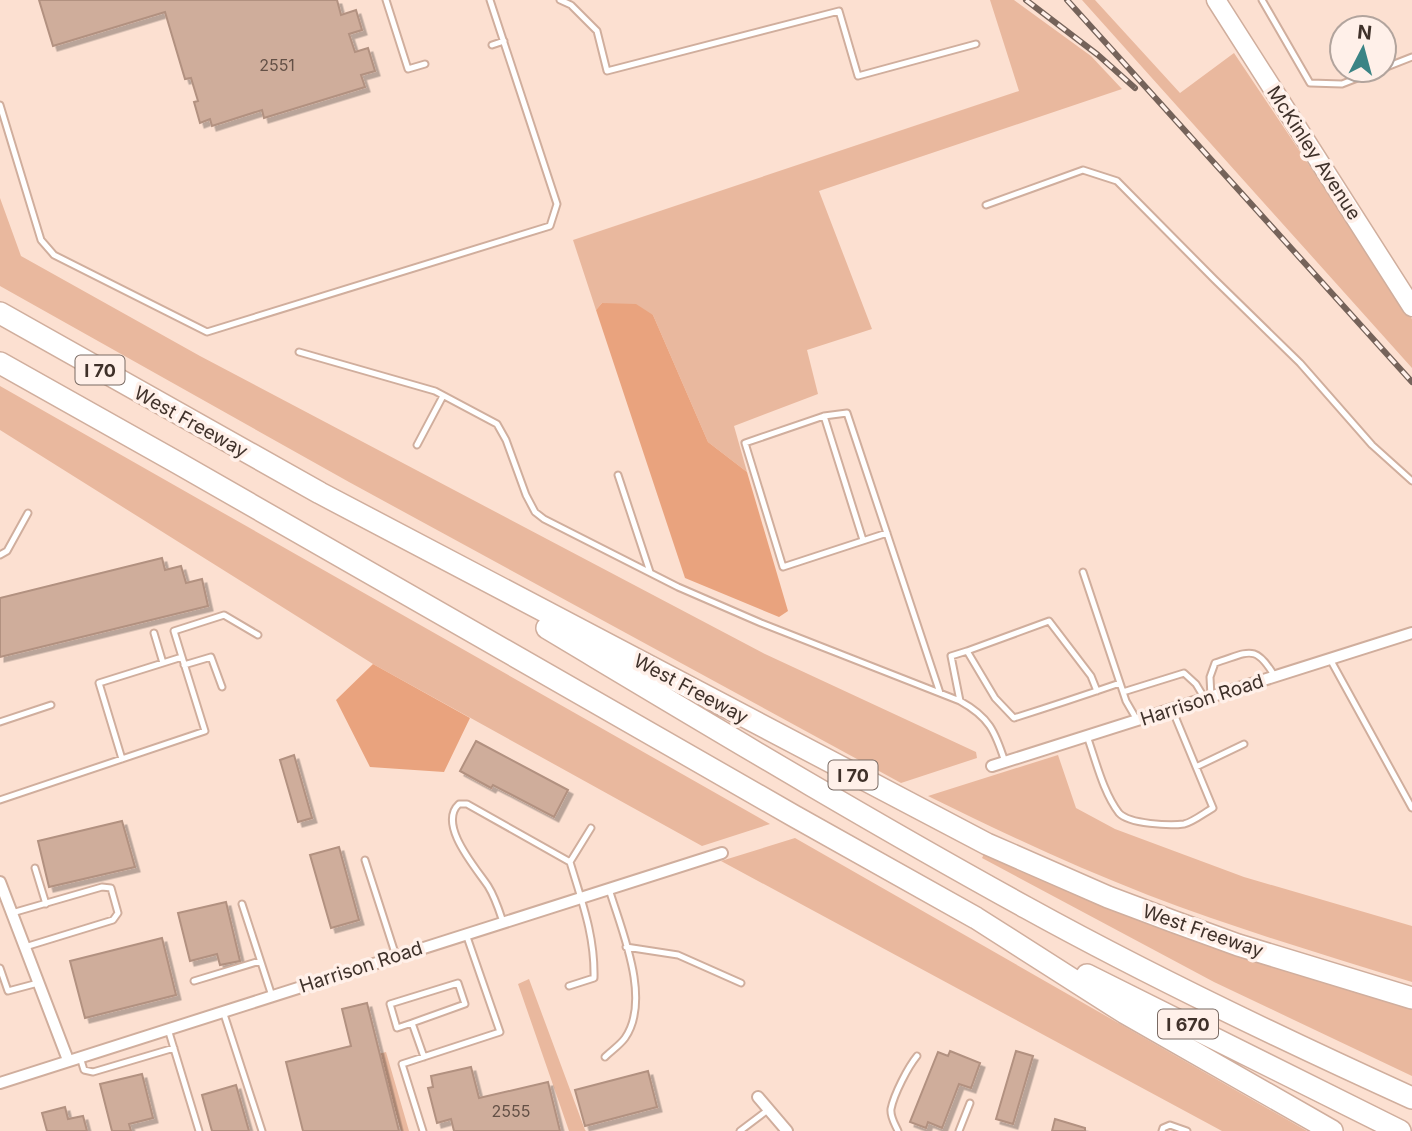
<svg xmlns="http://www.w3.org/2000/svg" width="1412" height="1131" viewBox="0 0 1412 1131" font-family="Inter,sans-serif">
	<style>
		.green { fill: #e9b89e }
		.forest { fill: #e9a37e }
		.building { fill: #cfad9b; stroke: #b29180; stroke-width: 2; filter: url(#shadow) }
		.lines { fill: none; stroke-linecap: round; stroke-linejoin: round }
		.lane-casing { stroke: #d0ae9d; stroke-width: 9 }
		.street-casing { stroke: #d0ae9d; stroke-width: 14 }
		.primary-casing { stroke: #d0ae9d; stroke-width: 21 }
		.highway-casing { stroke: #d0ae9d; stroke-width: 24 }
		.lane { stroke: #fff; stroke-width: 5 }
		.street { stroke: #fff; stroke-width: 10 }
		.primary { stroke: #fff; stroke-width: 18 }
		.highway { stroke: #fff; stroke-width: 21 }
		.rail-casing { stroke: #75635a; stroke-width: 6 }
		.rail { stroke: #fff0e9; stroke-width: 3.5; stroke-dasharray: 10; stroke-linecap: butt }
		.labels { text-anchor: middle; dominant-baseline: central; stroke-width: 7; stroke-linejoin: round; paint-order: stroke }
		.number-label { font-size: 16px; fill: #635046 }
		.shield { fill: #fff0e9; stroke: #796a63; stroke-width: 2 }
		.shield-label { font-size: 18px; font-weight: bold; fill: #3f312a }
		.street-label { font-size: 19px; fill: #3f312a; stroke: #fff0e9 }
	</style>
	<defs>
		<filter id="shadow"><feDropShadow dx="4.5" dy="4.5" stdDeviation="0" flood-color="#0004"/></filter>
	</defs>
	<rect width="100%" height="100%" fill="#fce0d1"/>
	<!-- green -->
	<path class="green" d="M 990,0 L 1014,0 L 1091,56 L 1122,89 L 819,191 L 872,329 L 807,350 L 818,394 L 734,426 L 747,472 L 708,442 L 653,315 L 602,303 L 596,310 L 573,240 L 1019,91 Z
		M 1082,0 L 1095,0 L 1180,93 L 1234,53 L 1412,319 L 1412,368 Z
		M 0,198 L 21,256 L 200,356 L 765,654 L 976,752 L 977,758 L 901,783 L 349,482 L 0,286 Z
		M 0,386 L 770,824 L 702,846 L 373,664 L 0,430 Z
		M 1058,755 L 1076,808 L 1115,829 L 1244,877 L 1412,926 L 1412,982 C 1324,955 1234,928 1148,895 C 1073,866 1001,832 928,796 Z
		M 795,838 L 1307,1131 L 1222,1131 L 721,861 Z
		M 985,852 L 1232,952 L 1331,985 L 1412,1008 L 1412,1076 L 1214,982 L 982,858 Z
		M 529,979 L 585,1130 L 586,1131 L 569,1131 L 518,984 Z
		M 386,1052 L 409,1131 L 401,1131 L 378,1054 Z"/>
	<!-- forest -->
	<path class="forest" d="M 602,303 L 636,304 L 653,315 L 708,442 L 747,472 L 788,611 L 779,617 L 685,578 L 596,310 Z
		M 373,664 L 470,718 L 444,772 L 370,767 L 336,700 Z"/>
	<!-- building -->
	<path class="building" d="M 39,0 L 337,0 L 341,15 L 356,10 L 362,30 L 349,34 L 355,52 L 368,48 L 375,71 L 361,75 L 365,87 L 264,118 L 262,110 L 212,126 L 210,119 L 200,123 L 194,102 L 198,101 L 191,78 L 185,79 L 165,12 L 53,46 Z
		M 162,558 L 165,570 L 181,566 L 186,583 L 202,579 L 208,606 L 0,657 L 0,598 Z
		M 476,741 L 568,790 L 554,817 L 493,785 L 491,788 L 460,771 Z
		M 294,755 L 312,818 L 298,822 L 280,760 Z
		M 122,821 L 135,867 L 49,887 L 38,841 Z
		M 339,847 L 359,920 L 331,928 L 310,855 Z
		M 226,902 L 240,961 L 220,965 L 217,954 L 190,961 L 178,913 Z
		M 162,938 L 176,995 L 85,1018 L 70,961 Z
		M 367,1003 L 399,1131 L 303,1131 L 286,1062 L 351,1046 L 342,1009 Z
		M 950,1051 L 980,1063 L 971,1088 L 959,1084 L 942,1128 L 928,1122 L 926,1128 L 910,1122 L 938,1052 L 948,1056 Z
		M 1016,1051 L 1033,1056 L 1013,1124 L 996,1119 Z
		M 471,1067 L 479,1098 L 548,1082 L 560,1131 L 454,1131 L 451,1119 L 437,1123 L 428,1088 L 433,1087 L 431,1076 Z
		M 648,1071 L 657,1107 L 585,1126 L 575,1090 Z
		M 142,1074 L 153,1118 L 129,1124 L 131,1131 L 112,1131 L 100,1084 Z
		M 236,1085 L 249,1131 L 212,1131 L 202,1095 Z
		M 65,1107 L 68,1119 L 83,1116 L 87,1131 L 47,1131 L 42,1113 Z
		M 1055,1119 L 1085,1128 L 1085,1131 L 1052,1131 Z"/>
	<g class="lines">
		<!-- lane casing -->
		<g class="lane-casing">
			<path id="lane" d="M 386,0 L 408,69 L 425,64
				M 560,0 L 571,5 L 597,31 L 607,71 L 839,11 L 858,76 L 976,44
				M 1262,0 L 1310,83 L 1342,84 L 1378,70
				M 492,45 L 504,41
				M 1384,68 L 1412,57
				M 0,105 L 41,240 L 54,255 L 207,332 L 550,226 L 557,204 L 490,0
				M 986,205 L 1083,170 L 1117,181 L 1215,280 L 1300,363 L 1372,445 L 1412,481
				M 299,352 L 435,391 L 497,424 L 506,440 L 526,495 L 535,512 L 544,519 L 678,587 L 761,623 L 960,701 C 989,717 995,731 1005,762
				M 824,416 L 863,540
				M 417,445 L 443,396
				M 618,475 L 650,572
				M 887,533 L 783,567 L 745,443 L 824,416 L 847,413 L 940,693
				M 0,555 L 7,551 L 28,513
				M 1083,572 L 1126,701 L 1137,720
				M 154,633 L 163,663
				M 1330,659 L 1412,808
				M 184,665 L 211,657 L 222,687
				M 1097,691 L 1091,676 L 1049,621 L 967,651 L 995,698 L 1014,718 C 1049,707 1085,695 1120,683
				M 1123,692 L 1184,673 L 1196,684 L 1205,699
				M 1211,697 L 1210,677 L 1215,663 C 1248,653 1255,642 1275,677
				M 960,701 L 951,656 L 967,651
				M 0,722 L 51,705
				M 1087,736 C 1096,761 1103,792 1119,813 C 1129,824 1170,826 1184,824 C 1193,822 1204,813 1213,808 L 1172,709
				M 122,759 L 99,683 L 182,657 L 174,631 L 224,615 L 258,635
				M 1196,767 L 1244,744
				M 0,800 L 205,731 L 182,657
				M 365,860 L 396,956
				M 570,862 L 591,828
				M 35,868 L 46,904
				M 242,904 L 272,996
				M 12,913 L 102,887 L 111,888 L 118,913 L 113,920 L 25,947
				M 503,922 C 499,910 495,897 488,886 C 476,868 437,824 459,804 L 467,804 L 570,862 C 582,902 595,936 594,978 L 569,986
				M 626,947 L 678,955 L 741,983
				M 0,968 L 8,991 L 38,983
				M 194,981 L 260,961
				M 223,1011 L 262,1131
				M 412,1023 L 397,1028 L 390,1004 L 458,983 L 465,1004 L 412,1023 L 424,1057
				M 168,1029 L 199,1131
				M 80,1057 L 84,1070 L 93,1072 L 174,1048
				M 605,1057 C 611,1051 620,1045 625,1038 C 652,999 621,929 609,889
				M 423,1131 L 402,1064 L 500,1032 L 466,934
				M 740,1131 L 769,1109
				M 898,1131 C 895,1124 890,1117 891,1109 C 894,1094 908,1067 917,1056
				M 959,1131 L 970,1103
				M 1162,1131 L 1163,1128 L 1170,1125 L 1187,1131"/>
		</g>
		<!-- street casing -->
		<g class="street-casing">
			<path id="street" d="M 992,766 L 1412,633
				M 0,882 L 68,1060
				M 0,1083 L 722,853
				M 758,1097 L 787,1131"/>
		</g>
		<!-- primary casing -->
		<g class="primary-casing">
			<path id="primary" d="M 1216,0 L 1412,307"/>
		</g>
		<!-- highway casing -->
		<g class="highway-casing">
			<path id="highway" d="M 0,313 L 320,493 L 987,844 L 1108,897 L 1172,921 L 1238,945 L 1412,998
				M 0,363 L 178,463 L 794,816 L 976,918 L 1125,1013 L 1332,1131
				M 547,628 C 706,723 865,819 1027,908 C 1152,977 1282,1039 1412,1098
				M 1087,975 L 1400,1131"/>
		</g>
		<!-- lane -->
		<use href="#lane" class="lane"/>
		<!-- street -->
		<use href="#street" class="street"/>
		<!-- primary -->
		<use href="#primary" class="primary"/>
		<!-- highway -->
		<use href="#highway" class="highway"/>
		<!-- rail casing -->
		<g class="rail-casing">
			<path id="rail" d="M 1026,0 L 1098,55 L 1135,88
				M 1067,0 L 1412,382"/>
		</g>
		<!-- rail -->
		<use href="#rail" class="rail"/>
	</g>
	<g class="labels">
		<!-- number labels -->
		<g class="number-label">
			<text x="277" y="65">2551</text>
			<text x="511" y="1111">2555</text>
		</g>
		<!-- shield labels -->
		<g class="shield">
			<rect x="75.5" y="355.5" width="49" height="29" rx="5"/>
			<rect x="828.5" y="760.5" width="49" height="29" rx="5"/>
			<rect x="1158" y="1009.5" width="60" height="29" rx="5"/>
		</g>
		<g class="shield-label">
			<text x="100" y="370">I 70</text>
			<text x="853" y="775">I 70</text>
			<text x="1188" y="1024">I 670</text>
		</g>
		<!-- street labels -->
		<g class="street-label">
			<text transform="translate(1314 153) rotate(57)">McKinley Avenue</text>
			<text transform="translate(191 422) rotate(29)">West Freeway</text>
			<text transform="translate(691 689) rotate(28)">West Freeway</text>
			<text transform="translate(1202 700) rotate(-18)">Harrison Road</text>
			<text transform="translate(1203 931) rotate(19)">West Freeway</text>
			<text transform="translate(361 967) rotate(-18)">Harrison Road</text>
		</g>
	</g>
	<!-- north arrow -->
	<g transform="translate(1363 49) rotate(6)"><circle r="33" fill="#fff0e9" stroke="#b2a49d" stroke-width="2"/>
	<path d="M0-5L12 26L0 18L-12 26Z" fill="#3b8485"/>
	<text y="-10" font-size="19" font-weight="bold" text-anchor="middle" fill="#3f312a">N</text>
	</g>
</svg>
